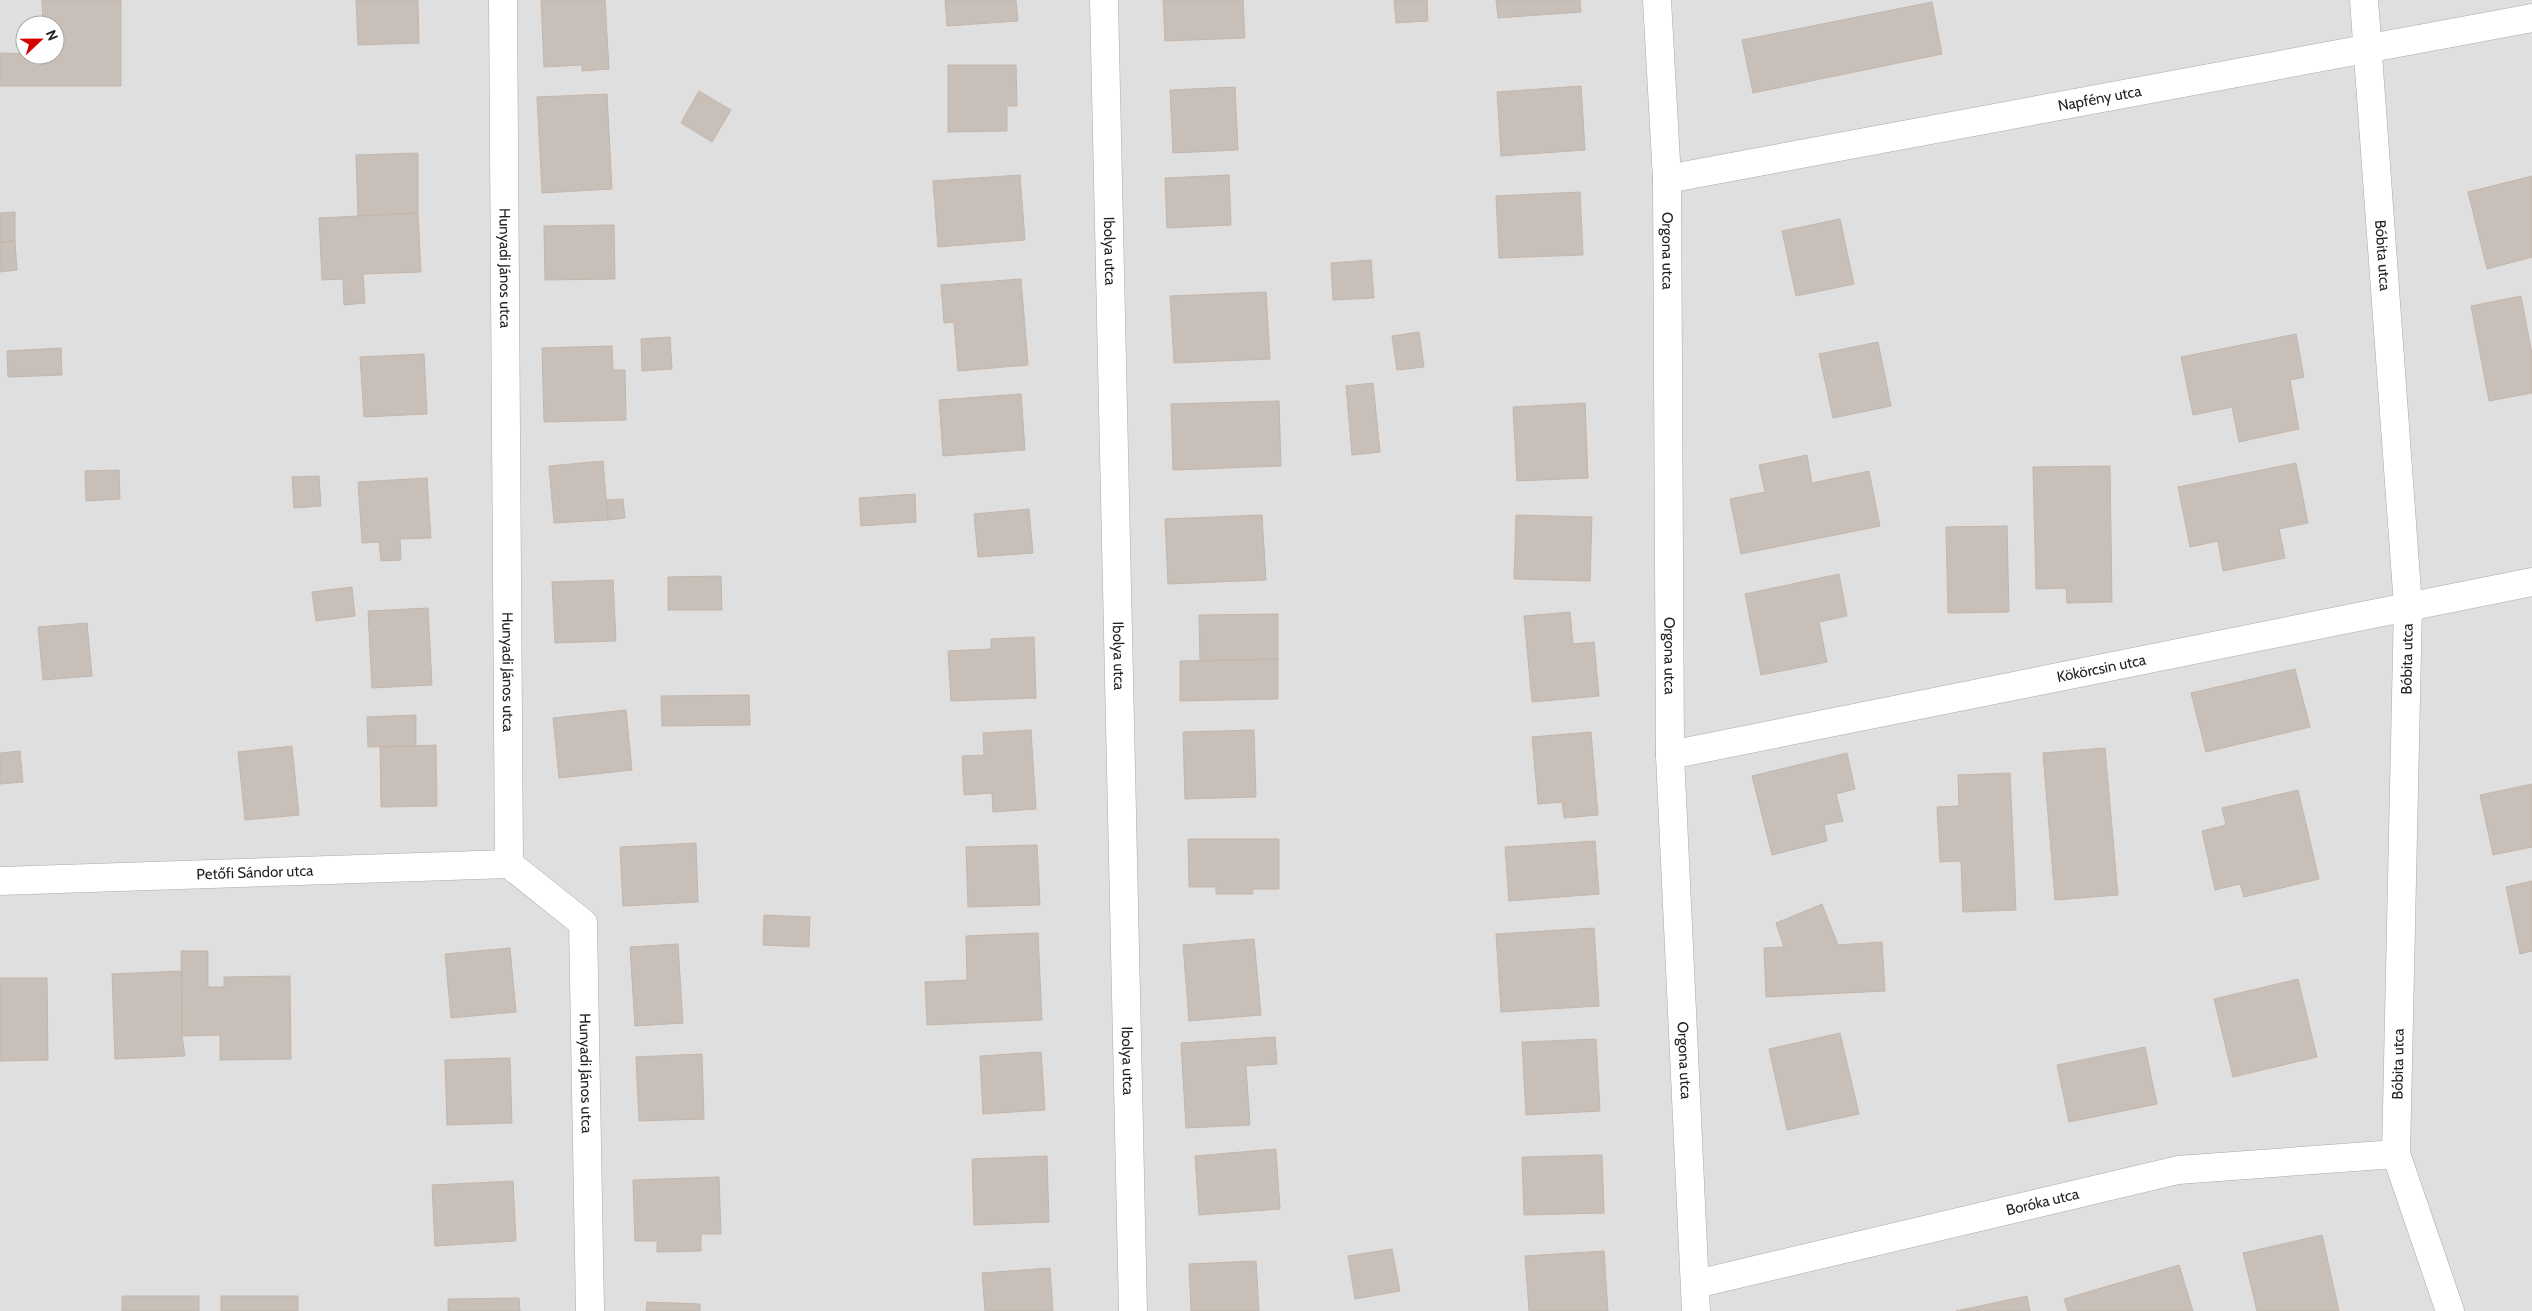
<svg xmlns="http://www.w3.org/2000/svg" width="2532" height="1311" viewBox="0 0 2532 1311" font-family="Cabin,sans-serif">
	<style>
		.residential { fill: #e0dfdf; fill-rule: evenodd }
		.building { fill: #c7bfb8; stroke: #c4b6ab }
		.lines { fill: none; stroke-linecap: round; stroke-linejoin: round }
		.street-casing { stroke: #a9a9a9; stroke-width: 29 }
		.street { stroke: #fff; stroke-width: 28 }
		.labels { text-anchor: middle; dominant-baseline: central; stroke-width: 4; stroke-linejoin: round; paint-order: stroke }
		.street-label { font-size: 15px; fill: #222; stroke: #fff }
	</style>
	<rect width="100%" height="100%" fill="#f2efe9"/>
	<!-- residential -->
	<path class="residential" d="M 0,0 L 2532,0 L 2532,1311 L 0,1311 ZM 25,25 L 55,25 L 55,55 L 25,55 Z"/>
	<!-- building -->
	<path class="building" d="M 42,0 L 121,0 L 121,86 L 0,86 L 0,53 L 55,55 L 55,25 L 43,25 Z
		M 356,0 L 418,0 L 419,43 L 358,45 Z
		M 541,0 L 605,0 L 609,69 L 582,71 L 582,65 L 544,67 Z
		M 945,0 L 1016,0 L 1018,21 L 947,26 Z
		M 1163,0 L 1243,0 L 1245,38 L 1165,41 Z
		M 1394,0 L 1427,0 L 1428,21 L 1396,23 Z
		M 1496,0 L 1580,0 L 1581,12 L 1498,18 Z
		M 1932,2 L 1942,54 L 1753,93 L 1742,40 Z
		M 948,65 L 1016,65 L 1017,106 L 1007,106 L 1007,131 L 948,132 Z
		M 1581,86 L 1585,150 L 1501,156 L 1497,92 Z
		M 1235,87 L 1238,150 L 1173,153 L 1170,90 Z
		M 699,91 L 731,110 L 712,142 L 681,123 Z
		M 607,94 L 612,189 L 542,193 L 537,97 Z
		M 418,153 L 418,213 L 358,216 L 356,155 Z
		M 1020,175 L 1025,240 L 938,247 L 933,181 Z
		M 1229,175 L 1231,225 L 1167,228 L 1165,178 Z
		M 2532,176 L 2532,257 L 2487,269 L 2468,192 Z
		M 1580,192 L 1583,255 L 1499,258 L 1496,196 Z
		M 15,212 L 15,241 L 0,242 L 0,213 Z
		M 418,213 L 421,272 L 363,274 L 365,303 L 344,305 L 343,279 L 322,280 L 319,218 Z
		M 1840,219 L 1854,284 L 1796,296 L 1782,231 Z
		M 614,225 L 615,279 L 545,280 L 544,226 Z
		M 15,241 L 17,270 L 0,272 L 0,242 Z
		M 1371,260 L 1374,298 L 1333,300 L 1331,263 Z
		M 1021,279 L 1028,365 L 958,371 L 954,322 L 944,323 L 941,285 Z
		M 1266,292 L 1270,359 L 1174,363 L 1170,296 Z
		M 2521,296 L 2532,354 L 2532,393 L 2489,401 L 2471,306 Z
		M 1419,332 L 1424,367 L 1397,370 L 1392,336 Z
		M 2296,334 L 2304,377 L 2290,380 L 2299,429 L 2239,442 L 2232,407 L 2193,415 L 2181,357 Z
		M 670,337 L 672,369 L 642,371 L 641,339 Z
		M 1878,342 L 1891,406 L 1833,418 L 1819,354 Z
		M 612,346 L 613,370 L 625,370 L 626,420 L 544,422 L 542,348 Z
		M 61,348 L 62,375 L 8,377 L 7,351 Z
		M 424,354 L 427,414 L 364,417 L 360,357 Z
		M 1373,383 L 1380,452 L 1352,455 L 1346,386 Z
		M 1021,394 L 1025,450 L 943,456 L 939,400 Z
		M 1279,401 L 1281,466 L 1173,470 L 1171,404 Z
		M 1585,403 L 1588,478 L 1517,481 L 1513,407 Z
		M 1807,455 L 1812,483 L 1869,471 L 1880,526 L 1741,554 L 1730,499 L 1765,492 L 1759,465 Z
		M 603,461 L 608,520 L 554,523 L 549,466 Z
		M 2296,463 L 2308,523 L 2279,529 L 2285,558 L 2223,571 L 2218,541 L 2190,547 L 2178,487 Z
		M 2110,466 L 2112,602 L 2067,603 L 2066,588 L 2036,589 L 2033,467 Z
		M 119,470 L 120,499 L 86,501 L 85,471 Z
		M 319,476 L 321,506 L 294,508 L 292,477 Z
		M 427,478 L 431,538 L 400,539 L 401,560 L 381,561 L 379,542 L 362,543 L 358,482 Z
		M 915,494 L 916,522 L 861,526 L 859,498 Z
		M 623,499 L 625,518 L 608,520 L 607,500 Z
		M 1029,509 L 1033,553 L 978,557 L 974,514 Z
		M 1262,515 L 1266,580 L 1168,584 L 1165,519 Z
		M 1516,515 L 1592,517 L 1590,581 L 1514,579 Z
		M 2007,526 L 2009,612 L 1948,613 L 1946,527 Z
		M 1839,574 L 1847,616 L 1819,622 L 1827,662 L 1761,675 L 1745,594 Z
		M 721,576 L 722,610 L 668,610 L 668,577 Z
		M 613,580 L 616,641 L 555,643 L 552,582 Z
		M 352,587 L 355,616 L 316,621 L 312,592 Z
		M 428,608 L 432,685 L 372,688 L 368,611 Z
		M 1570,612 L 1573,644 L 1594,642 L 1599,696 L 1532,702 L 1524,616 Z
		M 1278,614 L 1278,659 L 1200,661 L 1199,615 Z
		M 87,623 L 92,676 L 43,680 L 38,627 Z
		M 1034,637 L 1036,698 L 951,701 L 948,651 L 991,649 L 991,639 Z
		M 1278,659 L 1278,699 L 1180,701 L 1180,661 Z
		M 2295,669 L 2310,727 L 2206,752 L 2191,693 Z
		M 749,695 L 750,725 L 662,726 L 661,696 Z
		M 626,710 L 632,770 L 559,778 L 553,718 Z
		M 416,715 L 416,746 L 368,747 L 367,717 Z
		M 1031,730 L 1036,809 L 993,812 L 992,793 L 964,795 L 962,756 L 984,755 L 983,733 Z
		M 1254,730 L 1256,797 L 1185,799 L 1183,732 Z
		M 1591,732 L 1598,815 L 1564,818 L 1562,802 L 1538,804 L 1532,737 Z
		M 436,745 L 437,806 L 381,807 L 380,747 Z
		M 292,746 L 299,815 L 245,820 L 238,752 Z
		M 2105,748 L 2118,895 L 2055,900 L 2043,753 Z
		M 20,751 L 23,782 L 0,784 L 0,753 Z
		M 1847,753 L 1855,789 L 1836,794 L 1843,821 L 1824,825 L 1827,841 L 1772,855 L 1752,776 Z
		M 2010,773 L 2016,910 L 1963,912 L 1961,861 L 1940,862 L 1937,807 L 1959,806 L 1958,775 Z
		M 2532,784 L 2532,847 L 2493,855 L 2480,795 Z
		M 2298,790 L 2319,879 L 2244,897 L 2240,884 L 2215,890 L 2202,831 L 2226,825 L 2222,808 Z
		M 1188,839 L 1279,839 L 1279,889 L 1253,889 L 1253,894 L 1216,894 L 1216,887 L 1189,887 Z
		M 1595,841 L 1599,894 L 1509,901 L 1505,847 Z
		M 696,843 L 698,902 L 623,906 L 620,847 Z
		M 1037,845 L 1040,905 L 968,907 L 966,847 Z
		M 2532,881 L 2532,951 L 2520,954 L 2506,887 Z
		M 1822,904 L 1838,945 L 1882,942 L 1885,991 L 1766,997 L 1764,948 L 1784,947 L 1776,923 Z
		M 764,915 L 810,917 L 809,947 L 763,945 Z
		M 1594,928 L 1599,1006 L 1501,1012 L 1496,934 Z
		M 1038,933 L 1042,1020 L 927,1025 L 925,982 L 967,980 L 966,936 Z
		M 1254,939 L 1261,1015 L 1189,1021 L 1183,945 Z
		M 678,944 L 683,1023 L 635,1026 L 630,947 Z
		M 510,948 L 516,1012 L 451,1018 L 445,954 Z
		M 181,951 L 208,951 L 208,987 L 224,987 L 224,977 L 290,976 L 291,1059 L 220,1060 L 220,1035 L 182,1036 Z
		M 182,971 L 182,1036 L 185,1056 L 115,1059 L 112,974 Z
		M 0,978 L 47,978 L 48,1060 L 0,1061 Z
		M 2298,979 L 2317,1057 L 2233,1077 L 2214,999 Z
		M 1840,1033 L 1859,1114 L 1787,1130 L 1769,1049 Z
		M 1275,1037 L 1277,1064 L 1246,1066 L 1250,1125 L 1186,1128 L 1181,1043 Z
		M 1596,1039 L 1600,1111 L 1526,1115 L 1522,1042 Z
		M 2145,1047 L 2157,1104 L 2069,1122 L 2057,1065 Z
		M 1041,1052 L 1045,1110 L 983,1114 L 980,1056 Z
		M 702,1054 L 704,1119 L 639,1121 L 636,1057 Z
		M 510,1058 L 512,1123 L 447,1125 L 445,1060 Z
		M 1276,1149 L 1280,1209 L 1199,1215 L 1195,1156 Z
		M 1602,1155 L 1604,1213 L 1524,1215 L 1522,1157 Z
		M 1047,1156 L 1049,1222 L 974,1225 L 972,1159 Z
		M 719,1177 L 721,1234 L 701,1234 L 701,1251 L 657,1252 L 657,1241 L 635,1241 L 633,1180 Z
		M 513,1181 L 516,1241 L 435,1246 L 432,1185 Z
		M 2322,1235 L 2339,1311 L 2257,1311 L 2243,1253 Z
		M 1392,1249 L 1400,1291 L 1355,1299 L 1348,1256 Z
		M 1604,1251 L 1608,1311 L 1529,1311 L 1525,1256 Z
		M 1256,1261 L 1259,1311 L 1191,1311 L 1189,1264 Z
		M 2179,1265 L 2193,1311 L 2068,1311 L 2064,1299 Z
		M 1050,1268 L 1053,1311 L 985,1311 L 982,1273 Z
		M 122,1296 L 199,1296 L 199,1311 L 122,1311 Z
		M 221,1296 L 298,1296 L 298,1311 L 221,1311 Z
		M 2027,1296 L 2030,1311 L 1956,1311 Z
		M 519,1298 L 520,1311 L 448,1311 L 448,1299 Z
		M 647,1302 L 700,1304 L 700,1311 L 646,1311 Z"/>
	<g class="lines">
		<!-- street casing -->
		<g class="street-casing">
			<g id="street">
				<path id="s1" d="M 503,0 L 509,864 L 583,923 L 590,1311"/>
				<path id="s2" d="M 1104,0 L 1133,1311"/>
				<path id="s3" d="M 1657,0 L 1667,179 L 1670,755 L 1696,1311"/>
				<path id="s4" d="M 2364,0 L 2408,606 L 2396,1154 L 2450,1311"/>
				<path id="s5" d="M 1667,179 L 2532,18"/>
				<path id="s6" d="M 1670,755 L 2532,582"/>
				<path id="s7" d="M 0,881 L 509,864"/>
				<path id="s8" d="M 1696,1284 L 2178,1170 L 2396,1154"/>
			</g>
		</g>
		<!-- street -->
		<use href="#street" class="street"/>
	</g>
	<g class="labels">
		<!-- street labels -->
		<g class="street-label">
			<text stroke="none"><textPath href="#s5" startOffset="440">Napfény utca</textPath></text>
			<text stroke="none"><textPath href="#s2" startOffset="251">Ibolya utca</textPath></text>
			<text stroke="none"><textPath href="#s3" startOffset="251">Orgona utca</textPath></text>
			<text stroke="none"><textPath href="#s4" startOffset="256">Bóbita utca</textPath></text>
			<text stroke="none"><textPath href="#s1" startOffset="268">Hunyadi János utca</textPath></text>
			<text stroke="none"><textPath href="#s2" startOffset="656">Ibolya utca</textPath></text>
			<text stroke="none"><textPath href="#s3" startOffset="656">Orgona utca</textPath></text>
			<text transform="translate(2407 659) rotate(-89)">Bóbita utca</text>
			<text stroke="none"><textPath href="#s6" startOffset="440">Kökörcsin utca</textPath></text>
			<text stroke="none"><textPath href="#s1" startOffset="672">Hunyadi János utca</textPath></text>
			<text stroke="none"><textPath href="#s7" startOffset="255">Petőfi Sándor utca</textPath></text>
			<text stroke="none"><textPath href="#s2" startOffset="1061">Ibolya utca</textPath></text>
			<text stroke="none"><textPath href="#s3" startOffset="1061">Orgona utca</textPath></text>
			<text transform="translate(2398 1064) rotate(-89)">Bóbita utca</text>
			<text stroke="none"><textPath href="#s1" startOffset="1109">Hunyadi János utca</textPath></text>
			<text stroke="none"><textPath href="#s8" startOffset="356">Boróka utca</textPath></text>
		</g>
	</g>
	<!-- north arrow -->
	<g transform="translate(40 40) rotate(68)"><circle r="24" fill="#ffffff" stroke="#a7a7a7"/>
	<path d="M0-4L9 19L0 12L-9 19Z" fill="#d40000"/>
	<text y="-8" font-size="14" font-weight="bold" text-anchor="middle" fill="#222222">N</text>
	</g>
</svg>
